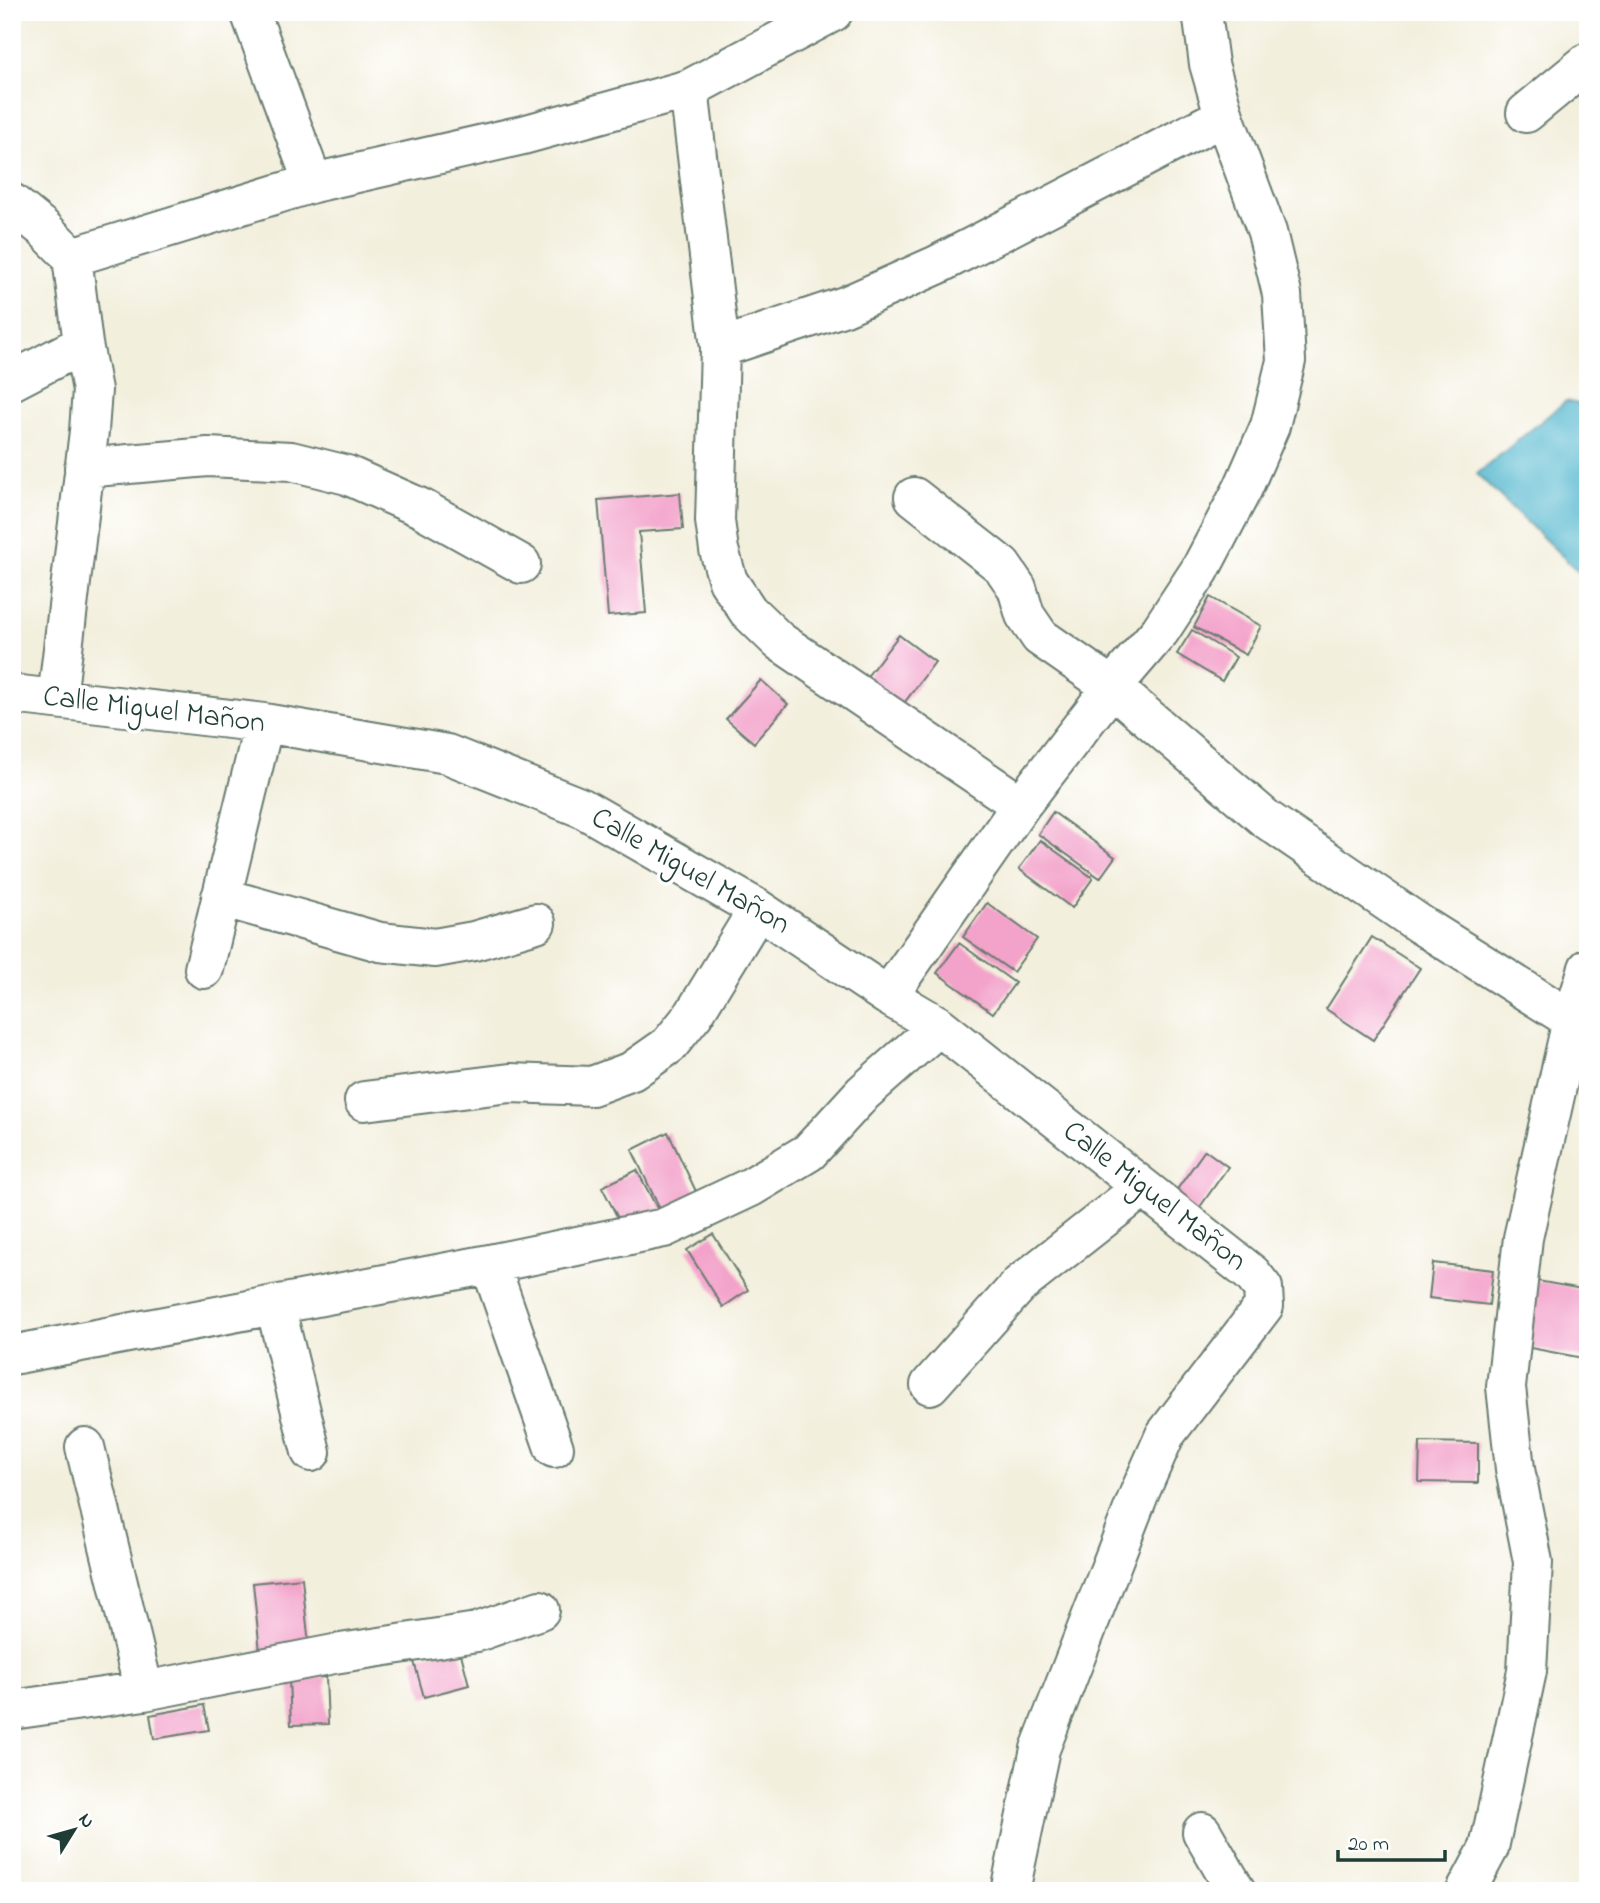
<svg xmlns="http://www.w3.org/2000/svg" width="1600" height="1903" viewBox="0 0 1600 1903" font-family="'Indie Flower',sans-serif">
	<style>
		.water { fill: #4fb6ce; stroke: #377a81; stroke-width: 2 }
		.building { fill: #f3a2ca }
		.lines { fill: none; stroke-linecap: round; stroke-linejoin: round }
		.minor-casing { stroke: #697b6f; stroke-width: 42 }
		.minor { stroke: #fff; stroke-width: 38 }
		.labels { text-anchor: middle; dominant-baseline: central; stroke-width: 7; stroke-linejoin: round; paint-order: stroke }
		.street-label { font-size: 30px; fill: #1f3d34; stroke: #fff }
	</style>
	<rect width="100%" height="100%" fill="#fff"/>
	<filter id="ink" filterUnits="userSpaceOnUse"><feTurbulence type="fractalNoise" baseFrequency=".0143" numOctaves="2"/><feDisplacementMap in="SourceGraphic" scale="14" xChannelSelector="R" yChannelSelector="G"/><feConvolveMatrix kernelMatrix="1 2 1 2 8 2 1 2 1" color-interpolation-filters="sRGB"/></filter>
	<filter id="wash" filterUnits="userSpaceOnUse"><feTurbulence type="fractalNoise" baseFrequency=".00686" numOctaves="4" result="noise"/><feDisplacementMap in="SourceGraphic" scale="28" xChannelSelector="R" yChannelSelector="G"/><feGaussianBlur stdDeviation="1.57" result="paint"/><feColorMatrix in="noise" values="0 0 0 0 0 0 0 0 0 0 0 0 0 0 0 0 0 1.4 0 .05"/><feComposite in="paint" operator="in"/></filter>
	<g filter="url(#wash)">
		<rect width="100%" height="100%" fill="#f3efdd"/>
		<!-- water -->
		<path class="water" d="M 1566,401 L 1588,406 L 1588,581 L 1477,474 Z"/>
		<g id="blocks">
			<!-- building -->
			<path class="building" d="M 680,493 L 683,529 L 639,532 L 646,613 L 608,616 L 598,500 Z
				M 1210,597 L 1261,626 L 1246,655 L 1194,627 Z
				M 1192,630 L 1236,657 L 1222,681 L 1177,654 Z
				M 899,635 L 935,662 L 895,715 L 859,687 Z
				M 761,680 L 788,704 L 754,743 L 726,719 Z
				M 1053,812 L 1115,857 L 1100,878 L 1038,834 Z
				M 1040,840 L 1093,878 L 1072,908 L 1019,869 Z
				M 987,903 L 1037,939 L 1013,972 L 963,937 Z
				M 1372,937 L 1420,968 L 1373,1040 L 1326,1009 Z
				M 959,943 L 1015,983 L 993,1013 L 937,973 Z
				M 668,1132 L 701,1202 L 665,1220 L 632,1150 Z
				M 1205,1150 L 1228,1167 L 1195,1214 L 1171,1198 Z
				M 637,1170 L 659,1212 L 624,1230 L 602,1187 Z
				M 713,1234 L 748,1290 L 723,1307 L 687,1250 Z
				M 1433,1263 L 1493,1270 L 1489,1305 L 1429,1298 Z
				M 1532,1280 L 1588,1290 L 1588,1359 L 1520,1346 Z
				M 1420,1442 L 1478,1443 L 1478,1483 L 1419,1482 Z
				M 302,1578 L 309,1646 L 260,1652 L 253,1583 Z
				M 459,1646 L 469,1685 L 424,1697 L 413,1658 Z
				M 326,1677 L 328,1724 L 291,1725 L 289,1678 Z
				M 204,1705 L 209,1730 L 154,1739 L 150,1715 Z"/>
		</g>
	</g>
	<g filter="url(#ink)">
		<use href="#blocks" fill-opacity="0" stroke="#697b6f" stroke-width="2"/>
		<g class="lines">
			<!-- minor casing -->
			<g class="minor-casing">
				<path id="minor" d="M 250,12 L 313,183
					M 689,89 L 720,348 L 715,521 L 719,550 L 728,581 L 748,611 L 779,641 L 1021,805
					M 1526,113 L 1588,62
					M 12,203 L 43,228 L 72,257 L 83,344
					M 72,257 L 313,183 L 523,135 L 689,89 L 833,12
					M 720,348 L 845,306 L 937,265 L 1224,116
					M 12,381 L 83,344 L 92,390 L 89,431 L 57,699
					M 84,468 L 208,457 L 291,461 L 347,475 L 421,508 L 521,564
					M 914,497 L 1002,566 L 1017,588 L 1025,615 L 1040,637 L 1112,687 L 1266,819 L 1421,925 L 1572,1020
					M 12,694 L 264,723 L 447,754 L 582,808 L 758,909 L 888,996 L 939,1026 L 1252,1274 L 1263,1288 L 1264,1306 L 1165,1435 L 1139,1494 L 1040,1749 L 1010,1891
					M 221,897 L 380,942 L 435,948 L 474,941 L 536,923
					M 204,969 L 264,723
					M 888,996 L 1021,805 L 1112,687 L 1160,631 L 1200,570 L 1243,488 L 1270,426 L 1286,361 L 1282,294 L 1267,232 L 1224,116 L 1209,64 L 1202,12
					M 364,1101 L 510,1083 L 592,1086 L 632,1071 L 669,1045 L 694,1014 L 758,909
					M 490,1264 L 554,1448
					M 275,1305 L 311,1452
					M 12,1355 L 490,1264 L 664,1228 L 751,1187 L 809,1152 L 863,1093 L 939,1026
					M 930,1385 L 1019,1285 L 1142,1188
					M 85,1447 L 144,1691
					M 12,1710 L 144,1691 L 334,1654 L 477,1632 L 540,1610
					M 1202,1832 L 1236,1891
					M 1466,1891 L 1489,1848 L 1527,1671 L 1533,1562 L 1515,1469 L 1506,1387 L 1523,1238 L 1572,1020 L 1588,968"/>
			</g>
			<!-- minor -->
			<use href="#minor" class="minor"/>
		</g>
	</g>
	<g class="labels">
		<!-- street labels -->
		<g class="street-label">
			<text transform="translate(154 711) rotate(7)">Calle Miguel Mañon</text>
			<text transform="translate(690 872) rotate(30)">Calle Miguel Mañon</text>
			<text transform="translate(1154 1197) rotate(38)">Calle Miguel Mañon</text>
		</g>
	</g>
	<!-- margin -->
	<rect width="1600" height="1903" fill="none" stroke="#fff" stroke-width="42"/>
	<!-- north arrow -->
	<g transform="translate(74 1830) rotate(53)" stroke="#ffffff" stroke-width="5" paint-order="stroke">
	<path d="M0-5L12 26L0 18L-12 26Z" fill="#1f3d34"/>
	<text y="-10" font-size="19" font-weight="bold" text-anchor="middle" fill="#1f3d34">N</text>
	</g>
	<!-- scale -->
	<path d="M1338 1850v10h107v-10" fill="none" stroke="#1f3d34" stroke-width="3.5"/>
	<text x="1348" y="1850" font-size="21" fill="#1f3d34" stroke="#ffffff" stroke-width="5" paint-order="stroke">20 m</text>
</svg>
